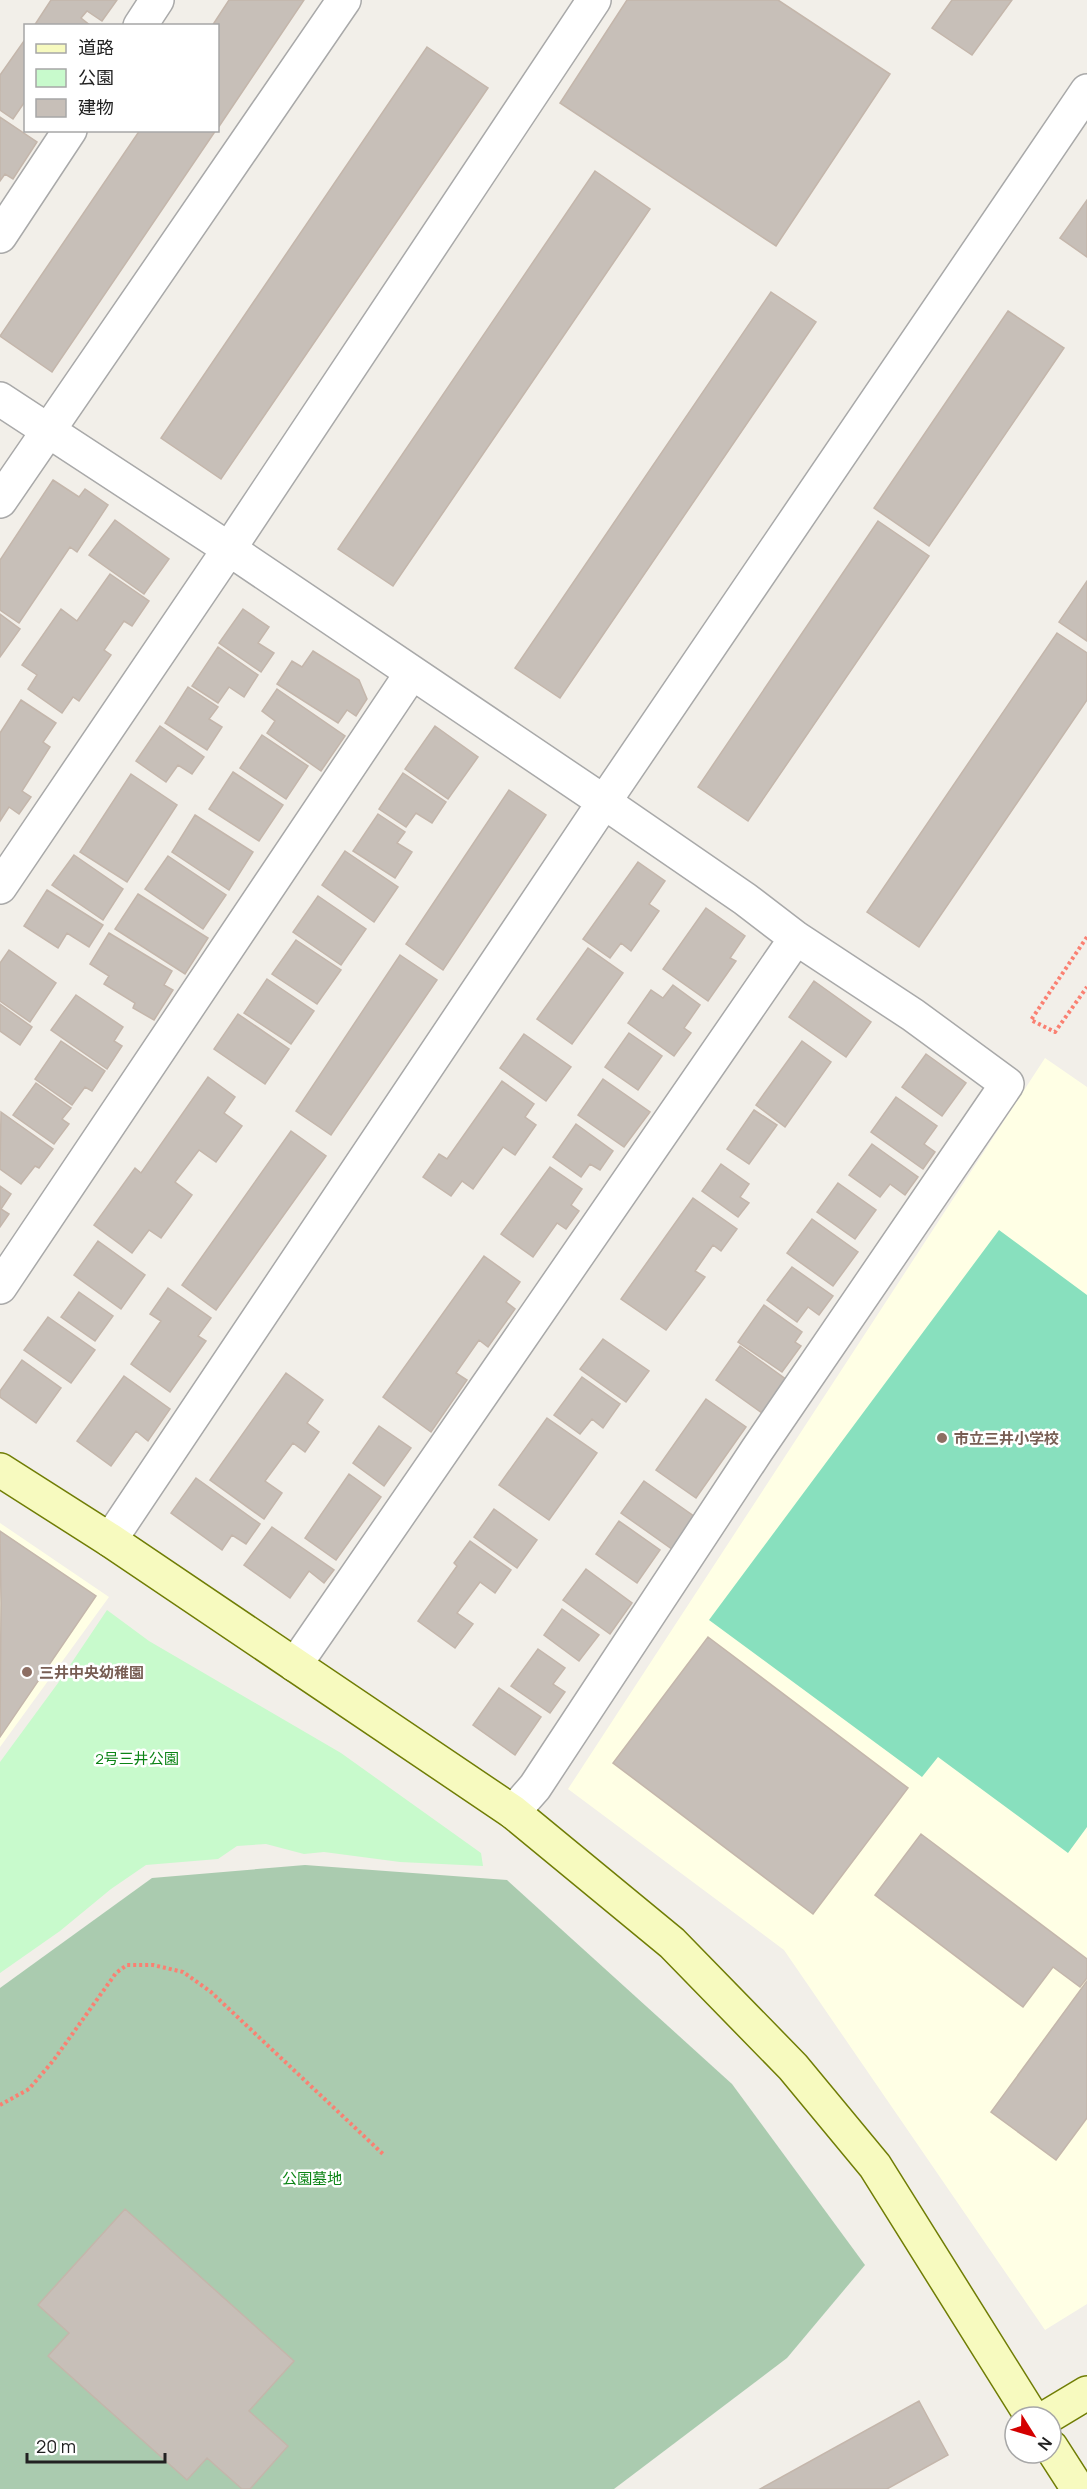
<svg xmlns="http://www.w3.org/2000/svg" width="1087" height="2489" viewBox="0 0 1087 2489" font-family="Manrope,'Noto Sans JP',sans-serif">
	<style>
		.education { fill: #ffffe5 }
		.cemetery { fill: #aacbaf }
		.park { fill: #c8facc }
		.pitch { fill: #88e0be }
		.building { fill: #c7bfb8; stroke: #c4b6ab; stroke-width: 1.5 }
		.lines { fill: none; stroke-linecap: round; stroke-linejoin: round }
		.street-casing { stroke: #a9a9a9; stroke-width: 36 }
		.secondary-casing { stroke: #707d05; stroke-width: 36 }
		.path { stroke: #fa8072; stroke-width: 4; stroke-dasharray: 3 3; stroke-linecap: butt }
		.street { stroke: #fff; stroke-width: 33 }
		.secondary { stroke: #f7fabf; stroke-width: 33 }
		.education-dot { fill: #8d6e63; stroke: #fff; stroke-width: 2 }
		.labels { text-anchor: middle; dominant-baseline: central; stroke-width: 5; stroke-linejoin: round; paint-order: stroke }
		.education-label { font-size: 15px; font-weight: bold; fill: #785e54; stroke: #fff; text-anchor: start }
		.park-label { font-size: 15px; fill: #0c8416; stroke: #fff }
	</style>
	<rect width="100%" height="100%" fill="#f2efe9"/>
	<!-- education -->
	<path class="education" d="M 1045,1058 L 1087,1087 L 1087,2304 L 1045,2330 L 784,1950 L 568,1789 Z
		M 0,1523 L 109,1597 L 0,1747 Z"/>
	<!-- cemetery -->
	<path class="cemetery" d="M 305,1865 L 507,1880 L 732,2084 L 865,2265 L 787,2358 L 614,2489 L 0,2489 L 0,1988 L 152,1878 Z"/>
	<!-- park -->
	<path class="park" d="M 107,1610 L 149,1641 L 341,1753 L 481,1853 L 483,1866 L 400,1862 L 324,1852 L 304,1854 L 266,1844 L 237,1846 L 218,1859 L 146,1865 L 111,1889 L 60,1931 L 0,1973 L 0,1762 L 58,1683 Z"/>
	<!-- pitch -->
	<path class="pitch" d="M 999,1230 L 1087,1295 L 1087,1827 L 1068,1853 L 938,1757 L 922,1777 L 709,1620 Z"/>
	<!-- building -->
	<path class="building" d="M 51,0 L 117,0 L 102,21 L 87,11 L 81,18 L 91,26 L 34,26 Z
		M 229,0 L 304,0 L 218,128 L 218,26 L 212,26 Z
		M 627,0 L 778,0 L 890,74 L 776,246 L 560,103 Z
		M 952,0 L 1012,0 L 972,55 L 932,28 Z
		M 26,38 L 26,100 L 13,119 L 0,110 L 0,75 Z
		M 427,47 L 488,88 L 221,479 L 161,438 Z
		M 0,117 L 37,142 L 13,179 L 5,174 L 0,181 Z
		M 140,130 L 216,130 L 52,372 L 0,336 Z
		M 595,171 L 650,209 L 393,586 L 338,549 Z
		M 1087,200 L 1087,257 L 1060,238 Z
		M 771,292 L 816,322 L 560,698 L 515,668 Z
		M 1008,311 L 1064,348 L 929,546 L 874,508 Z
		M 53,480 L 79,497 L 85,489 L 108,505 L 77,552 L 70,547 L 19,623 L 0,610 L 0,560 Z
		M 115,520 L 169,559 L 144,594 L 89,555 Z
		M 878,521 L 929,556 L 748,821 L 698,787 Z
		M 110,574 L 149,601 L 132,626 L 124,621 L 104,650 L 111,655 L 79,701 L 73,697 L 62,713 L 28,689 L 37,675 L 22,665 L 61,609 L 77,621 Z
		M 1087,581 L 1087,641 L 1059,622 Z
		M 243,609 L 269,627 L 258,643 L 274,653 L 261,672 L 219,643 Z
		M 0,614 L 20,629 L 0,657 Z
		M 1057,633 L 1087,653 L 1087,700 L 919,947 L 867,912 Z
		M 218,647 L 258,675 L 244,697 L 229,687 L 218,703 L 192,686 Z
		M 313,651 L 359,680 L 367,699 L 356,716 L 347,710 L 338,723 L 277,684 L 292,661 L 302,667 Z
		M 188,687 L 218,707 L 209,719 L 222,727 L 207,750 L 165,723 Z
		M 277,689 L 345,736 L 321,771 L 267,733 L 275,721 L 262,711 Z
		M 21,700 L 56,723 L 43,742 L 50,747 L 22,791 L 31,797 L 19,814 L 9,807 L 0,821 L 0,733 Z
		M 160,726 L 204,757 L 192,774 L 178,765 L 166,782 L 136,761 Z
		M 435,726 L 478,757 L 448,799 L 405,769 Z
		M 262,735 L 308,766 L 286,799 L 240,768 Z
		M 233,772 L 283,805 L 259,841 L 209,809 Z
		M 403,773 L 446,802 L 432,823 L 416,813 L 406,827 L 379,809 Z
		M 131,774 L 177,805 L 127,882 L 80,852 Z
		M 509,790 L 546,815 L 443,970 L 406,944 Z
		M 378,814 L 405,832 L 397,843 L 412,852 L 395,878 L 353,851 Z
		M 195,815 L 253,852 L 229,890 L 172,852 Z
		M 345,851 L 398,887 L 374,922 L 322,885 Z
		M 74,855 L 123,889 L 103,920 L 52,885 Z
		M 168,856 L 226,895 L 203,929 L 145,889 Z
		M 638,862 L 665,881 L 649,904 L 659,911 L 631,951 L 621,943 L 610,958 L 583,939 Z
		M 47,890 L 103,925 L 89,947 L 67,933 L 58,948 L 24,926 Z
		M 138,894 L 208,938 L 185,974 L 115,929 Z
		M 318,896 L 366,929 L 341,965 L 293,932 Z
		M 706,908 L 745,936 L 730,958 L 736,961 L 708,1001 L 663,969 Z
		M 109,933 L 172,971 L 164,985 L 173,990 L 154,1020 L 133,1008 L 135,1003 L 104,984 L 109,976 L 90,964 Z
		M 296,940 L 341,970 L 317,1004 L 272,974 Z
		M 588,948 L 623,973 L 572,1044 L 537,1019 Z
		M 9,950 L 56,983 L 30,1022 L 0,1001 L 0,963 Z
		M 400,955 L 437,980 L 331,1135 L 296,1111 Z
		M 267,979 L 314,1011 L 291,1044 L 244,1013 Z
		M 814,981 L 871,1022 L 846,1057 L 789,1017 Z
		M 673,985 L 700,1005 L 684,1028 L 691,1033 L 674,1056 L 628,1023 L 651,990 L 663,998 Z
		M 76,995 L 123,1027 L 114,1041 L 122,1046 L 107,1069 L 51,1030 Z
		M 0,1004 L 32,1027 L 20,1045 L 0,1031 Z
		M 238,1014 L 289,1049 L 265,1084 L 214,1049 Z
		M 629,1033 L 662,1056 L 638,1090 L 605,1067 Z
		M 524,1034 L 571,1067 L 546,1101 L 500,1068 Z
		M 61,1041 L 105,1071 L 92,1091 L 85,1087 L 72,1105 L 35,1079 Z
		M 802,1041 L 831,1062 L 785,1127 L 756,1105 Z
		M 926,1054 L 966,1083 L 942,1116 L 902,1087 Z
		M 208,1077 L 235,1097 L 224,1113 L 242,1126 L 216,1162 L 199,1150 L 175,1182 L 192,1195 L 161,1238 L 149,1230 L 132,1253 L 94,1225 L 135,1168 L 141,1173 Z
		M 603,1079 L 650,1112 L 624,1147 L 578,1115 Z
		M 502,1081 L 534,1104 L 525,1117 L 536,1125 L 515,1155 L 503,1147 L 473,1189 L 462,1181 L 451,1196 L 423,1177 L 439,1154 L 447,1159 Z
		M 36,1083 L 71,1108 L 62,1119 L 69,1124 L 54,1144 L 13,1115 Z
		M 896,1097 L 937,1126 L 924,1144 L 935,1152 L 923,1169 L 871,1132 Z
		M 754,1110 L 777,1125 L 749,1164 L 727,1149 Z
		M 1,1112 L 53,1149 L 39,1168 L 35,1166 L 21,1184 L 0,1169 Z
		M 576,1124 L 613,1151 L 600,1170 L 590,1164 L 581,1177 L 553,1157 Z
		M 291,1131 L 326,1156 L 216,1310 L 182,1285 Z
		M 872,1144 L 918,1177 L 905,1195 L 890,1184 L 880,1197 L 849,1175 Z
		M 721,1164 L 749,1184 L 740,1197 L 749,1203 L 738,1217 L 702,1191 Z
		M 550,1167 L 582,1189 L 571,1205 L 579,1211 L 566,1229 L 557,1223 L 533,1257 L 501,1234 Z
		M 838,1183 L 876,1210 L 855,1239 L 817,1212 Z
		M 0,1186 L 11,1194 L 1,1209 L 9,1214 L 0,1227 Z
		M 693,1198 L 737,1229 L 721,1251 L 713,1245 L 695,1271 L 705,1277 L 666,1330 L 621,1299 Z
		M 812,1219 L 858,1252 L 833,1286 L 787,1253 Z
		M 98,1241 L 145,1275 L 121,1309 L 74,1275 Z
		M 484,1256 L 520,1282 L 506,1302 L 515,1309 L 488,1347 L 479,1340 L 456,1373 L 467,1380 L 431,1432 L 383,1397 Z
		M 792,1267 L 833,1296 L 819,1315 L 808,1307 L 797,1322 L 767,1300 Z
		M 168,1288 L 211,1318 L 198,1336 L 206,1341 L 170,1392 L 131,1364 L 161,1321 L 150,1314 Z
		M 79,1292 L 113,1316 L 95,1341 L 61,1317 Z
		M 764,1305 L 802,1332 L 795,1342 L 801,1346 L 782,1372 L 738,1342 Z
		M 48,1317 L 95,1350 L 71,1383 L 24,1350 Z
		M 603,1339 L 649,1371 L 626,1402 L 580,1369 Z
		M 740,1346 L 787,1380 L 762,1413 L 716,1380 Z
		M 22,1360 L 61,1388 L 36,1423 L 0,1397 L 0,1391 Z
		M 286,1373 L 323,1400 L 307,1423 L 319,1432 L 305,1452 L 293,1443 L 265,1481 L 282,1493 L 264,1519 L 210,1480 Z
		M 124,1376 L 170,1409 L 148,1441 L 136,1431 L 111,1466 L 77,1441 Z
		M 582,1377 L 620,1404 L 603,1428 L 592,1419 L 580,1434 L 554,1415 Z
		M 706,1399 L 746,1427 L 696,1498 L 656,1470 Z
		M 547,1418 L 597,1453 L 549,1520 L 499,1485 Z
		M 379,1426 L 411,1448 L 384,1486 L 353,1463 Z
		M 349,1474 L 381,1497 L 336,1560 L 305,1538 Z
		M 196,1478 L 260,1524 L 246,1544 L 232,1535 L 222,1550 L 171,1513 Z
		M 644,1481 L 698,1519 L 676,1552 L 621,1513 Z
		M 494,1509 L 537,1540 L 517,1568 L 474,1537 Z
		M 619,1521 L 660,1550 L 637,1583 L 596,1554 Z
		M 272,1527 L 334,1570 L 324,1583 L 309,1571 L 290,1598 L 244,1565 Z
		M 0,1531 L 96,1596 L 0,1737 L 1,1603 Z
		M 470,1541 L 511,1570 L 495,1593 L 480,1582 L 457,1613 L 473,1624 L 455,1648 L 418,1621 L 457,1566 L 454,1563 Z
		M 586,1569 L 632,1603 L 610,1634 L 563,1600 Z
		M 562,1609 L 599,1635 L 579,1661 L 544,1635 Z
		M 708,1637 L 908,1788 L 813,1914 L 613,1763 Z
		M 538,1649 L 565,1668 L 553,1684 L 565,1692 L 550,1713 L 511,1686 Z
		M 499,1688 L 541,1717 L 515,1755 L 473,1725 Z
		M 921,1834 L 1087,1959 L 1087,1978 L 1080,1987 L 1053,1967 L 1023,2007 L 875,1895 Z
		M 1087,1981 L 1087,2118 L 1056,2160 L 991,2112 Z
		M 125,2209 L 294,2361 L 249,2411 L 288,2446 L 250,2489 L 242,2489 L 207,2458 L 187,2480 L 48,2356 L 69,2333 L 38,2305 Z
		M 919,2401 L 948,2455 L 887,2489 L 760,2489 Z"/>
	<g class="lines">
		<!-- street casing -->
		<g class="street-casing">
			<path id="street" d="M 140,26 L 157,0
				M 0,236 L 70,130
				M 0,399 L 229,549 L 604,802 L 745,899 L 796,938 L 913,1015 L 1007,1084 L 757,1450 L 535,1787 L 513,1812
				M 0,501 L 344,0
				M 0,887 L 229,549 L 594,0
				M 0,1287 L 411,674
				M 110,1540 L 604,802 L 1087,91
				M 295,1665 L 796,938"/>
		</g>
		<!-- secondary casing -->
		<g class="secondary-casing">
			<path id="secondary" d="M 0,1470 L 110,1540 L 513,1812 L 672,1943 L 793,2067 L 875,2166 L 1032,2417
				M 1047,2417 L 1087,2393
				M 1051,2447 L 1078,2489"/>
		</g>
		<!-- path -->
		<path class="path" d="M 1087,937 L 1031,1020 L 1055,1032 L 1087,987
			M 0,2105 L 29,2089 L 53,2061 L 116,1973 L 127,1965 L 153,1965 L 183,1972 L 211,1992 L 384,2155"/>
		<!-- street -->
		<use href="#street" class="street"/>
		<!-- secondary -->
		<use href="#secondary" class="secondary"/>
	</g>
	<!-- markers -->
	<g class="education-dot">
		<circle cx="942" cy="1438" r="6"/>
		<circle cx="27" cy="1672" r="6"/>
	</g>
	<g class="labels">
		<!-- education labels -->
		<g class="education-label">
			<text x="954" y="1438">市立三井小学校</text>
			<text x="39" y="1672">三井中央幼稚園</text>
		</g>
		<!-- park labels -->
		<g class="park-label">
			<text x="137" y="1758">2号三井公園</text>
			<text x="312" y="2178">公園墓地</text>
		</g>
	</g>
	<!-- legend -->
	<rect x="24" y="24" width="195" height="108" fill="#ffffff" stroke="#a7a7a7" stroke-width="1.5"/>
	<rect x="36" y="44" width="30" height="9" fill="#f7fabf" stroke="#a7a7a7" stroke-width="1.5"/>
	<text x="78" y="54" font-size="18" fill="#222222">道路</text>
	<rect x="36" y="69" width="30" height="18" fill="#c8facc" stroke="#a7a7a7" stroke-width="1.5"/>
	<text x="78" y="84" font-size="18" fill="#222222">公園</text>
	<rect x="36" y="99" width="30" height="18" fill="#c7bfb8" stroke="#a7a7a7" stroke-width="1.5"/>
	<text x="78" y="114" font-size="18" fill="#222222">建物</text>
	<!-- north arrow -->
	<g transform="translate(1033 2435) rotate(127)"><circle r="28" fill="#ffffff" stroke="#a7a7a7" stroke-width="1.5"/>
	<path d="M0-4.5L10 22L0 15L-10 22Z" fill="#d40000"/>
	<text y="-9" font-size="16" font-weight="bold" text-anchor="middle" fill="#222222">N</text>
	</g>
	<!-- scale -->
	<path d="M27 2453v9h138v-9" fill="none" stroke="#222222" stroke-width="3"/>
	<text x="36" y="2453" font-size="18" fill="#222222" stroke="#ffffff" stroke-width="4.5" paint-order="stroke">20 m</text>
</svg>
